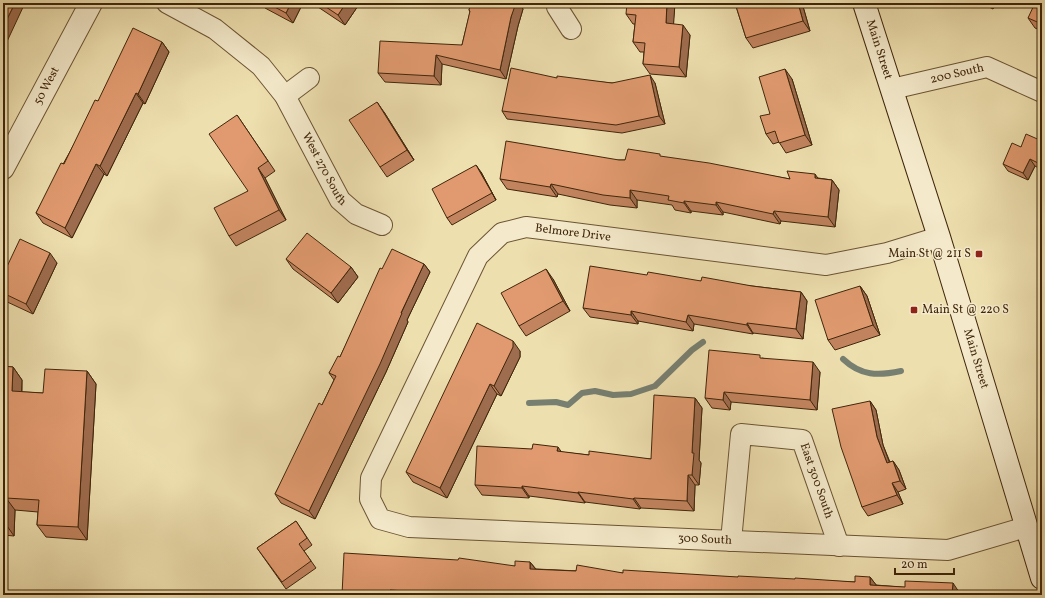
<svg xmlns="http://www.w3.org/2000/svg" width="1045" height="598" viewBox="0 0 1045 598" font-family="Vollkorn,serif">
	<style>
		.lines { fill: none; stroke-linecap: round; stroke-linejoin: round }
		.stream { stroke: #777f70; stroke-width: 6 }
		.minor-casing { stroke: #6c5434; stroke-width: 22 }
		.tertiary-casing { stroke: #6c5434; stroke-width: 24 }
		.secondary-casing { stroke: #40260b; stroke-width: 24 }
		.minor { stroke: #f4eacb; stroke-width: 20 }
		.tertiary { stroke: #f4eacb; stroke-width: 22 }
		.secondary { stroke: #f4eacb; stroke-width: 22 }
		.wall { fill: #c2845f; stroke: #40260b }
		.shaded-wall { fill: #9e6c4e; stroke: #40260b }
		.building { fill: #e19a6f; stroke: #40260b }
		.poi-dot { fill: #8f2418; stroke: #f4eacb; stroke-width: 1.5 }
		.labels { text-anchor: middle; dominant-baseline: central; stroke-width: 3; stroke-linejoin: round; paint-order: stroke }
		.street-label { font-size: 12px; fill: #40260b; stroke: #f4eacb }
		.poi-label { font-size: 12px; fill: #40260b; stroke: #f4eacb; text-anchor: end }
	</style>
	<rect width="100%" height="100%" fill="#eedfaf"/>
	<filter id="stains"><feTurbulence type="fractalNoise" baseFrequency=".005" numOctaves="4"/><feColorMatrix values="0 0 0 0 .2 0 0 0 0 .09 0 0 0 0 .02 0 0 0 .5 -.17"/></filter>
	<radialGradient id="worn" r=".72"><stop offset=".6" stop-color="#630" stop-opacity="0"/><stop offset="1" stop-color="#630" stop-opacity=".3"/></radialGradient>
	<g class="lines">
		<!-- stream -->
		<path class="stream" d="M 843,359 C 861,376 878,376 901,371
			M 529,403 L 556,402 L 568,405 L 582,393 L 595,391 L 613,395 L 631,394 L 655,386 L 692,350 L 703,342"/>
		<!-- minor casing -->
		<g class="minor-casing">
			<g id="minor">
				<path id="s1" d="M 167,3 L 215,29 L 261,66 L 285,96 L 340,200 L 356,214 L 382,225"/>
				<path d="M 558,3 L 557,7 L 571,29"/>
				<path id="s2" d="M 892,89 L 987,67 L 1042,92"/>
				<path d="M 285,96 L 309,78"/>
				<path id="s3" d="M 939,237 L 887,253 L 826,265 L 526,227 L 502,233 L 478,256 L 371,478 L 370,499 L 380,519 L 409,527 L 948,550 L 1026,527"/>
				<path id="s4" d="M 731,541 L 741,434 L 802,440 L 839,546"/>
			</g>
		</g>
		<!-- tertiary casing -->
		<g class="tertiary-casing">
			<g id="tertiary">
				<path id="s5" d="M 3,168 L 91,3"/>
			</g>
		</g>
		<!-- secondary casing -->
		<g class="secondary-casing">
			<g id="secondary">
				<path id="s6" d="M 864,3 L 939,237 L 1042,578"/>
			</g>
		</g>
		<!-- minor -->
		<use href="#minor" class="minor"/>
		<!-- tertiary -->
		<use href="#tertiary" class="tertiary"/>
		<!-- secondary -->
		<use href="#secondary" class="secondary"/>
	</g>
	<!-- wall -->
	<path class="wall" d="M 261,3 L 303,3 L 293,23 L 265,8 Z
		M 312,3 L 360,3 L 345,25 Z
		M 471,3 L 520,3 L 520,4 L 523,9 L 518,26 L 506,79 L 442,64 L 441,85 L 385,82 L 378,73 L 462,45 L 470,12 L 469,10 Z
		M 675,3 L 673,24 L 690,35 L 686,77 L 650,74 L 643,64 L 644,52 L 640,52 L 633,42 L 635,24 L 633,24 L 626,14 Z
		M 735,3 L 802,3 L 810,31 L 753,48 L 746,38 Z
		M 981,3 L 996,3 L 993,9 Z
		M 1042,3 L 1042,31 L 1035,28 L 1028,18 Z
		M 162,42 L 169,52 L 145,104 L 143,103 L 107,176 L 104,174 L 72,238 L 43,223 L 36,213 L 98,101 Z
		M 557,78 L 612,83 L 655,83 L 665,124 L 622,133 L 507,119 L 502,111 Z
		M 792,79 L 812,145 L 786,153 L 779,142 L 773,144 L 766,134 L 770,114 Z
		M 384,112 L 414,160 L 387,177 L 380,167 Z
		M 237,115 L 275,171 L 265,178 L 286,220 L 236,246 L 229,236 L 248,191 Z
		M 1042,141 L 1042,170 L 1035,166 L 1028,180 L 1008,171 L 1003,164 L 1021,147 Z
		M 662,157 L 790,179 L 818,178 L 832,180 L 839,190 L 835,227 L 781,221 L 780,224 L 723,212 L 723,215 L 691,211 L 691,213 L 675,210 L 672,205 L 637,200 L 637,208 L 610,205 L 558,194 L 557,197 L 507,189 L 500,179 L 619,160 L 625,160 Z
		M 481,172 L 496,200 L 452,225 L 447,218 Z
		M 286,259 L 351,267 L 358,277 L 338,303 L 293,269 Z
		M 57,263 L 33,314 L 3,300 L 3,275 Z
		M 424,264 L 430,272 L 407,320 L 408,322 L 386,372 L 315,519 L 281,503 L 275,494 L 322,405 L 334,380 L 329,373 L 340,357 L 382,269 Z
		M 553,279 L 570,311 L 526,336 L 519,326 Z
		M 701,281 L 752,286 L 801,292 L 807,301 L 803,339 L 753,333 L 753,334 L 694,324 L 693,331 L 638,321 L 638,324 L 590,317 L 583,308 Z
		M 860,286 L 867,296 L 880,335 L 835,350 L 828,340 Z
		M 520,351 L 520,357 L 501,396 L 497,394 L 447,498 L 413,482 L 406,472 Z
		M 762,358 L 820,372 L 817,410 L 731,402 L 730,410 L 712,408 L 705,398 Z
		M 3,366 L 13,367 L 22,380 L 22,392 L 43,393 L 87,371 L 96,384 L 87,540 L 46,537 L 37,525 L 38,512 L 15,510 L 14,536 L 3,535 Z
		M 695,398 L 702,408 L 699,460 L 701,463 L 699,485 L 695,485 L 694,511 L 641,508 L 640,509 L 585,502 L 585,503 L 529,496 L 529,498 L 482,495 L 475,485 L 532,449 L 589,455 L 651,459 Z
		M 870,401 L 876,410 L 883,445 L 890,462 L 893,461 L 899,470 L 906,489 L 898,492 L 903,504 L 868,516 L 862,507 Z
		M 296,521 L 312,545 L 304,551 L 316,568 L 286,589 L 257,548 Z
		M 530,562 L 536,569 L 623,573 L 855,582 L 870,577 L 876,585 L 959,592 L 959,595 L 342,595 L 515,566 Z"/>
	<!-- shaded-wall -->
	<path class="shaded-wall" d="M 15,3 L 25,3 L 3,50 L 3,27 Z
		M 291,3 L 303,3 L 293,23 L 286,13 Z
		M 346,3 L 360,3 L 345,25 L 338,15 Z
		M 515,3 L 520,3 L 520,4 L 523,9 L 518,26 L 506,79 L 500,70 L 511,17 Z
		M 667,3 L 675,3 L 673,33 L 666,23 Z
		M 798,3 L 802,3 L 810,31 L 803,21 Z
		M 989,3 L 996,3 L 993,9 Z
		M 683,25 L 690,35 L 686,77 L 679,67 Z
		M 162,42 L 169,52 L 145,104 L 138,94 Z
		M 436,55 L 442,64 L 441,85 L 434,76 Z
		M 785,69 L 792,79 L 812,145 L 805,135 Z
		M 650,75 L 655,83 L 665,124 L 659,116 Z
		M 136,93 L 143,103 L 107,176 L 100,166 Z
		M 377,102 L 384,112 L 414,160 L 407,150 Z
		M 1030,159 L 1035,166 L 1028,180 L 1023,173 Z
		M 96,164 L 104,174 L 72,238 L 65,228 Z
		M 476,165 L 481,172 L 496,200 Z
		M 258,168 L 265,178 L 286,220 L 279,210 Z
		M 815,174 L 822,184 L 815,178 Z
		M 832,180 L 839,190 L 835,227 L 828,217 Z
		M 551,184 L 558,194 L 557,197 L 550,187 Z
		M 630,190 L 637,200 L 637,208 L 630,198 Z
		M 684,201 L 691,211 L 691,213 L 684,203 Z
		M 716,202 L 723,212 L 723,215 L 716,205 Z
		M 774,211 L 781,221 L 780,224 L 773,214 Z
		M 50,253 L 57,263 L 33,314 L 26,304 Z
		M 424,264 L 430,272 L 407,320 L 408,322 L 386,372 L 315,519 L 309,511 Z
		M 351,267 L 358,277 L 338,303 L 331,293 Z
		M 546,269 L 553,279 L 570,311 L 563,301 Z
		M 860,286 L 867,296 L 880,335 L 873,325 Z
		M 801,292 L 807,301 L 803,339 L 796,329 Z
		M 631,311 L 638,321 L 638,324 L 631,315 Z
		M 688,315 L 694,324 L 693,331 L 686,322 Z
		M 747,323 L 753,333 L 753,334 L 747,325 Z
		M 513,341 L 520,351 L 520,357 L 501,396 L 494,386 Z
		M 813,362 L 820,372 L 817,410 L 810,400 Z
		M 13,367 L 22,380 L 21,404 L 12,391 Z
		M 87,371 L 96,384 L 87,540 L 78,527 Z
		M 490,384 L 497,394 L 447,498 L 440,488 Z
		M 724,392 L 731,402 L 730,410 L 723,400 Z
		M 695,398 L 702,408 L 699,460 L 701,463 L 699,485 L 692,475 L 692,453 Z
		M 870,401 L 876,410 L 883,445 L 893,472 L 887,463 L 877,437 Z
		M 558,447 L 565,457 L 557,451 Z
		M 893,461 L 899,470 L 906,489 L 900,481 Z
		M 688,475 L 695,485 L 694,511 L 687,501 Z
		M 892,483 L 898,492 L 903,504 L 897,495 Z
		M 522,486 L 529,496 L 529,498 L 522,488 Z
		M 578,492 L 585,502 L 585,503 L 578,493 Z
		M 6,498 L 15,510 L 14,536 L 5,523 Z
		M 634,498 L 641,508 L 640,509 L 633,499 Z
		M 530,562 L 537,571 L 530,569 Z
		M 870,577 L 877,586 L 870,585 Z
		M 953,583 L 959,592 L 959,595 L 952,595 Z
		M 390,590 L 393,595 L 390,595 L 389,594 Z"/>
	<!-- building -->
	<path class="building" d="M 3,3 L 15,3 L 3,27 Z
		M 267,3 L 291,3 L 286,13 Z
		M 320,3 L 346,3 L 338,15 Z
		M 471,3 L 516,3 L 511,17 L 500,70 L 436,55 L 434,76 L 378,73 L 380,41 L 462,45 L 470,11 L 469,10 Z
		M 627,3 L 667,3 L 666,23 L 683,25 L 679,67 L 643,64 L 645,43 L 633,42 L 636,15 L 626,14 Z
		M 735,3 L 798,3 L 803,21 L 746,38 Z
		M 1035,3 L 1042,3 L 1042,24 L 1028,18 Z
		M 133,28 L 162,42 L 138,94 L 136,93 L 100,166 L 96,164 L 65,228 L 36,213 L 61,163 L 64,164 L 95,100 L 98,101 Z
		M 511,68 L 557,78 L 557,76 L 612,83 L 650,75 L 659,116 L 616,125 L 502,111 Z
		M 785,69 L 805,135 L 779,143 L 775,131 L 766,134 L 760,116 L 770,114 L 759,77 Z
		M 377,102 L 407,150 L 380,167 L 349,120 Z
		M 237,115 L 268,161 L 258,168 L 279,210 L 229,236 L 214,208 L 248,191 L 209,134 Z
		M 1026,134 L 1042,141 L 1042,165 L 1030,159 L 1023,173 L 1003,164 L 1012,143 L 1021,147 Z
		M 506,141 L 619,160 L 625,160 L 628,149 L 660,154 L 660,156 L 709,163 L 790,179 L 787,171 L 815,174 L 815,178 L 832,180 L 828,217 L 774,211 L 773,214 L 716,202 L 716,205 L 684,201 L 684,203 L 668,200 L 669,196 L 630,190 L 630,198 L 603,195 L 551,184 L 550,187 L 500,179 Z
		M 476,165 L 492,193 L 447,218 L 432,189 Z
		M 1040,196 L 1042,196 L 1042,207 Z
		M 307,233 L 351,267 L 331,293 L 286,259 Z
		M 20,239 L 50,253 L 26,304 L 3,293 L 3,275 Z
		M 392,249 L 424,264 L 401,313 L 402,313 L 380,364 L 309,511 L 275,494 L 319,403 L 322,405 L 336,376 L 329,373 L 338,356 L 340,357 L 380,268 L 382,269 Z
		M 590,266 L 647,275 L 648,272 L 701,281 L 702,277 L 752,286 L 801,292 L 796,329 L 747,323 L 747,325 L 688,315 L 686,322 L 631,311 L 631,315 L 583,308 Z
		M 546,269 L 563,301 L 519,326 L 501,293 Z
		M 860,286 L 873,325 L 828,340 L 815,300 Z
		M 477,323 L 513,341 L 513,347 L 494,386 L 490,384 L 440,488 L 406,472 Z
		M 709,350 L 760,355 L 760,358 L 813,362 L 810,400 L 724,392 L 723,400 L 705,398 Z
		M 3,366 L 13,367 L 12,391 L 43,393 L 45,369 L 87,371 L 78,527 L 37,525 L 39,500 L 6,498 L 5,523 L 3,523 Z
		M 654,395 L 695,398 L 692,453 L 694,453 L 692,475 L 688,475 L 687,501 L 634,498 L 633,499 L 578,492 L 578,493 L 522,486 L 522,488 L 475,485 L 477,446 L 532,449 L 533,444 L 558,447 L 557,451 L 589,455 L 589,451 L 651,459 Z
		M 870,401 L 877,437 L 887,463 L 893,461 L 900,481 L 892,483 L 897,495 L 862,507 L 841,447 L 832,409 Z
		M 296,521 L 307,538 L 299,544 L 311,561 L 282,582 L 257,548 Z
		M 344,553 L 458,560 L 459,558 L 515,566 L 515,561 L 530,562 L 530,569 L 576,571 L 577,565 L 623,573 L 623,570 L 738,577 L 738,576 L 795,579 L 795,578 L 855,582 L 855,576 L 870,577 L 870,585 L 905,587 L 905,581 L 953,583 L 952,595 L 453,595 L 454,594 L 390,590 L 389,594 L 370,593 L 370,595 L 342,595 Z"/>
	<!-- markers -->
	<g class="poi-dot">
		<rect x="975" y="250" width="8" height="8" rx="2"/>
		<rect x="910" y="306" width="8" height="8" rx="2"/>
	</g>
	<g class="labels">
		<!-- street labels -->
		<g class="street-label">
			<text stroke="none"><textPath href="#s6" startOffset="49">Main Street</textPath></text>
			<text stroke="none"><textPath href="#s2" startOffset="67">200 South</textPath></text>
			<text stroke="none"><textPath href="#s5" startOffset="93">50 West</textPath></text>
			<text stroke="none"><textPath href="#s1" startOffset="235">West 270 South</textPath></text>
			<text transform="translate(573 233) rotate(7)">Belmore Drive</text>
			<text stroke="none"><textPath href="#s6" startOffset="373">Main Street</textPath></text>
			<text stroke="none"><textPath href="#s4" startOffset="212">East 300 South</textPath></text>
			<text stroke="none"><textPath href="#s3" startOffset="1093">300 South</textPath></text>
		</g>
		<!-- poi labels -->
		<g class="poi-label">
			<text x="971" y="254">Main St @ 211 S</text>
			<text x="922" y="310" text-anchor="start">Main St @ 220 S</text>
		</g>
	</g>
	<!-- margin -->
	<rect width="1045" height="598" fill="none" stroke="#eedfaf" stroke-width="16"/>
	<rect x="4" y="4" width="1037" height="590" fill="none" stroke="#40260b" stroke-width="2"/>
	<rect x="8" y="8" width="1029" height="582" fill="none" stroke="#40260b"/>
	<!-- scale -->
	<path d="M895 568v6h59v-6" fill="none" stroke="#40260b" stroke-width="2"/>
	<text x="901" y="568" font-size="12" fill="#40260b" stroke="#f4eacb" stroke-width="3" paint-order="stroke">20 m</text>
	<rect width="100%" height="100%" filter="url(#stains)"/>
	<rect width="100%" height="100%" fill="url(#worn)"/>
</svg>
